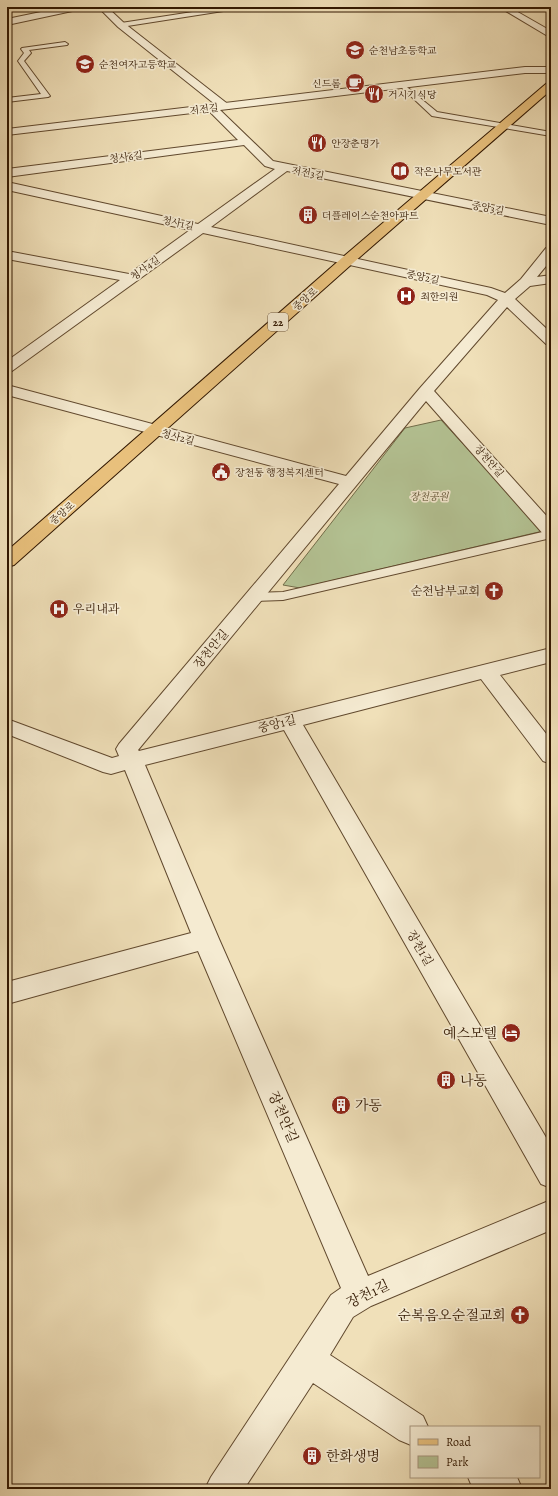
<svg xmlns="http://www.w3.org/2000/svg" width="558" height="1496" viewBox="0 0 558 1496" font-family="Alegreya,'Noto Serif KR',serif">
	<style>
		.green { fill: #b4c394; stroke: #726d4a }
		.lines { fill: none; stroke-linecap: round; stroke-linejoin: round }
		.service-casing { stroke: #61492e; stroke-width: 2 }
		.minor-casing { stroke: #61492e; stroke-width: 2 }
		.tertiary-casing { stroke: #61492e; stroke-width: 2 }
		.primary-casing { stroke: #311700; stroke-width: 2 }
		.service { fill: #f5ebd2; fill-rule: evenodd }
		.minor { fill: #f5ebd2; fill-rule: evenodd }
		.tertiary { fill: #f5ebd2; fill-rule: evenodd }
		.primary { fill: #e8c07c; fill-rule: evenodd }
		.labels { text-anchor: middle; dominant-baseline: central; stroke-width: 3.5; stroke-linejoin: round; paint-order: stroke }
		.far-poi-label { font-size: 10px; fill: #311700; stroke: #f5ebd2; text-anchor: start }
		.far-street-label { font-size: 10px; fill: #311700; stroke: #f5ebd2 }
		.far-park-label { font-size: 10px; font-style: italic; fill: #584b2c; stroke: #f5ebd2 }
		.shield { fill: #f5ebd2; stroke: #6c573f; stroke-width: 1 }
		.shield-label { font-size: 11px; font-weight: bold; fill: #311700 }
		.poi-label { font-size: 12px; fill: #311700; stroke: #f5ebd2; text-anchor: end }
		.street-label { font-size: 12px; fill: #311700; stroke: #f5ebd2 }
		.near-poi-label { font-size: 14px; fill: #311700; stroke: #f5ebd2; text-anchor: start }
		.near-street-label { font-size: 14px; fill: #311700; stroke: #f5ebd2 }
	</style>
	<rect width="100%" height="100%" fill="#f0e0b9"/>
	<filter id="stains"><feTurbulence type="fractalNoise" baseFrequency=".005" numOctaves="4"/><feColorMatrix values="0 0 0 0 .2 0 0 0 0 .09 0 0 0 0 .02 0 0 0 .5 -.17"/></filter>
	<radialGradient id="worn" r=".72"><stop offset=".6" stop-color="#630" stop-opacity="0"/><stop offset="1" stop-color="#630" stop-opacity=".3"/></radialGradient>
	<!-- green -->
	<path class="green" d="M 441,420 L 543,531 L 300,588 L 283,585 L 405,428 Z"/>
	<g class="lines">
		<!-- service casing -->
		<g class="service-casing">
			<path id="service" d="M 225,7 L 239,7 L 236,9 L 121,27 L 118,25 L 121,23 Z
				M 65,42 L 68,44 L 67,45 L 29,50 L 31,53 L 24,61 L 50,96 L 48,97 L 7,102 L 7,98 L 41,94 L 18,61 L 24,53 L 21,49 L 22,48 Z
				M 402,83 L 437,112 L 551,132 L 551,136 L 432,116 L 400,86 L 400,84 Z
				M 551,530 L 551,538 L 283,600 L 254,601 L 249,600 L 247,597 L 249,594 L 254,593 L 283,592 Z"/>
		</g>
		<!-- minor casing -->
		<g class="minor-casing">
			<path id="minor" d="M 65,7 L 81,7 L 77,10 L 7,25 L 7,19 Z
				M 525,67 L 551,67 L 551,73 L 525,73 L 220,110 L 273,161 L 551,217 L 551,225 L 287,171 L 211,227 L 491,288 L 505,293 L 521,279 L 546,248 L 551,247 L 551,260 L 537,277 L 551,275 L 551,283 L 530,286 L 515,299 L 551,333 L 551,345 L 546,344 L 507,307 L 434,391 L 551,521 L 551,537 L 545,536 L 426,401 L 138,750 L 139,751 L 551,648 L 551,662 L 500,675 L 551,740 L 551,764 L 543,761 L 481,679 L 303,725 L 551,1146 L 551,1188 L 541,1184 L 284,730 L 145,765 L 219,939 L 368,1276 L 551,1200 L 551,1230 L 371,1306 L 353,1317 L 330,1355 L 423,1416 L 428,1427 L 411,1427 L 411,1445 L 399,1440 L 313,1383 L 244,1489 L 205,1489 L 211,1477 L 331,1295 L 341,1288 L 198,951 L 7,1004 L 7,982 L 191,933 L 125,770 L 111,774 L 103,772 L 7,734 L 7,719 L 112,758 L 119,756 L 116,749 L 119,744 L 339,484 L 7,395 L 7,385 L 346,476 L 420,388 L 498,300 L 487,295 L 203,233 L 12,371 L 7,373 L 7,361 L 120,280 L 7,259 L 7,251 L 129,274 L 190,230 L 7,190 L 7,182 L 198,224 L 275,169 L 265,166 L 244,145 L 7,177 L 7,169 L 238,140 L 209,111 L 7,135 L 7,129 Z
				M 468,1477 L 517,1477 L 522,1489 L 473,1489 Z"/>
		</g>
		<!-- tertiary casing -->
		<g class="tertiary-casing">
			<path id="tertiary" d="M 98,7 L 107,7 L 124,23 L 229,105 L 230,107 L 229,109 L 221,109 L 118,27 Z
				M 499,7 L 509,7 L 551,31 L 551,38 Z"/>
		</g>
		<!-- primary casing -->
		<g class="primary-casing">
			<path id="primary" d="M 551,82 L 551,90 L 353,263 L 14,565 L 7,567 L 7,551 L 343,257 L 547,83 Z"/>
		</g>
		<!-- service -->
		<use href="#service" class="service"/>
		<!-- minor -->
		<use href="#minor" class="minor"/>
		<!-- tertiary -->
		<use href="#tertiary" class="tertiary"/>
		<!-- primary -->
		<use href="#primary" class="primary"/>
	</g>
	<!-- icons -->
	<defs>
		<g id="school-disc" transform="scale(1)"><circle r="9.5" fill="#8f2418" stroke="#f5ebd2"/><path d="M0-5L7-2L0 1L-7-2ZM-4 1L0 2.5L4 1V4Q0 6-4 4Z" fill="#fff"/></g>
		<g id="cafe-disc" transform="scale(1)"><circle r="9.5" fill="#8f2418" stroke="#f5ebd2"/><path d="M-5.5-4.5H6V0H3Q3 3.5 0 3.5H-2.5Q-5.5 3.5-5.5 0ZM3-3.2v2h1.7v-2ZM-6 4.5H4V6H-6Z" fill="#fff"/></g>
		<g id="restaurant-disc" transform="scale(1)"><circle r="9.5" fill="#8f2418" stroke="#f5ebd2"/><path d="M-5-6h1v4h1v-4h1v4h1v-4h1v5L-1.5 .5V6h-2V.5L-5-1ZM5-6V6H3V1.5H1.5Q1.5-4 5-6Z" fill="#fff"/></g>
		<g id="library-disc" transform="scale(1)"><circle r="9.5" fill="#8f2418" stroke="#f5ebd2"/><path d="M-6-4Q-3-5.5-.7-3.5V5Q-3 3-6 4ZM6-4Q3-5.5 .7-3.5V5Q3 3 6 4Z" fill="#fff"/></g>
		<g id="building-disc" transform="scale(1)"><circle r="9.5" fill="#8f2418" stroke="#f5ebd2"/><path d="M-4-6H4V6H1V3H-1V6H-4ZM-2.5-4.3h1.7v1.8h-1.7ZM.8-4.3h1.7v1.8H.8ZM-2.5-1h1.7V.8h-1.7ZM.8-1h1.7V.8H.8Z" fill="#fff"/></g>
		<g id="hospital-disc" transform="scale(1)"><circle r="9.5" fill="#8f2418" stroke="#f5ebd2"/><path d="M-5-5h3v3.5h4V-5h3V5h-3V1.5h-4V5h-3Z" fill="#fff"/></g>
		<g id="civic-disc" transform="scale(1)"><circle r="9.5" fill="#8f2418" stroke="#f5ebd2"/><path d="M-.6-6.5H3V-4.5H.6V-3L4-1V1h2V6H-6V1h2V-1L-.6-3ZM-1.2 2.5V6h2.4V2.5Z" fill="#fff"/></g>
		<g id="church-disc" transform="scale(1)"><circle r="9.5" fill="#8f2418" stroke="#f5ebd2"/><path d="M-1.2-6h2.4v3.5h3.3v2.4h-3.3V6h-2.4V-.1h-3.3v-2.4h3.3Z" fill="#fff"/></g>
		<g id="hotel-disc" transform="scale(1)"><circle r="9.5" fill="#8f2418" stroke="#f5ebd2"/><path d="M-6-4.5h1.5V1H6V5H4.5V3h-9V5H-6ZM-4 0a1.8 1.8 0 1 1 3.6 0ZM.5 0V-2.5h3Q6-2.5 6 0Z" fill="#fff"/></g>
	</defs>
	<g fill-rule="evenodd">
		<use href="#school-disc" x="355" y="50"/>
		<use href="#school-disc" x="85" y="64"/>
		<use href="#cafe-disc" x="355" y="83"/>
		<use href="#restaurant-disc" x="374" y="94"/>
		<use href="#restaurant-disc" x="317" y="143"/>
		<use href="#library-disc" x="400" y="171"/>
		<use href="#building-disc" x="308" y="215"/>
		<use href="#hospital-disc" x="406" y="296"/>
		<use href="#civic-disc" x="221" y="472"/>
		<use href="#church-disc" x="494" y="591"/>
		<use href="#hospital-disc" x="59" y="609"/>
		<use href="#hotel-disc" x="511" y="1033"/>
		<use href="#building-disc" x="446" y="1080"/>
		<use href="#building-disc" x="341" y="1105"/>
		<use href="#church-disc" x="520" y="1315"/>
		<use href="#building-disc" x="312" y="1456"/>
	</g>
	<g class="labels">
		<!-- far-poi labels -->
		<g class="far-poi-label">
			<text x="369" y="50">순천남초등학교</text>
			<text x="99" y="64">순천여자고등학교</text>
			<text x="341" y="83" text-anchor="end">신드롬</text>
			<text x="388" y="94">거시기식당</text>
			<text x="331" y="143">안장춘명가</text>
			<text x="414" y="171">작은나무도서관</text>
			<text x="322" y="215">더플레이스순천아파트</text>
			<text x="420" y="296">최한의원</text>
			<text x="235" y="472">장천동 행정복지센터</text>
		</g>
		<!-- far-street labels -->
		<g class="far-street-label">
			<text transform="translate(204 109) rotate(-7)">저전길</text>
			<text transform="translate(126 157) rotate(-7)">청사6길</text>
			<text transform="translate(308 173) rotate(11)">저전3길</text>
			<text transform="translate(488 208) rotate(11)">중앙3길</text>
			<text transform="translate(178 223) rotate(12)">청사1길</text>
			<text transform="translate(145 268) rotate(-36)">청사4길</text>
			<text transform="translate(423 277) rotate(12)">중앙2길</text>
			<text transform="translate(305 299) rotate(-42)">중앙로</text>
			<text transform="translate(178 437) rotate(15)">청사2길</text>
			<text transform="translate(489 461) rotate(49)">장천안길</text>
			<text transform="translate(62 513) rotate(-41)">중앙로</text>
		</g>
		<!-- far-park labels -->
		<g class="far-park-label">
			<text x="429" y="496">장천공원</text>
		</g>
		<!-- shield labels -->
		<rect class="shield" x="268" y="313" width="20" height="18" rx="3"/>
		<g class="shield-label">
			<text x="278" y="322">22</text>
		</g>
		<!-- poi labels -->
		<g class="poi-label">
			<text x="480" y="591">순천남부교회</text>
			<text x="73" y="609" text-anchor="start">우리내과</text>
		</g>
		<!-- street labels -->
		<g class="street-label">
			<text transform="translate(211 649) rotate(-50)">장천안길</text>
			<text transform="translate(277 724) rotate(-14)">중앙1길</text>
			<text transform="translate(420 948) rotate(60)">장천1길</text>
		</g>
		<!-- near-poi labels -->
		<g class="near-poi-label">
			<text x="497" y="1033" text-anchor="end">예스모텔</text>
			<text x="460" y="1080">나동</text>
			<text x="355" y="1105">가동</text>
			<text x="506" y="1315" text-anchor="end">순복음오순절교회</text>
			<text x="326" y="1456">한화생명</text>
		</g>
		<!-- near-street labels -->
		<g class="near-street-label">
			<text transform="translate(283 1117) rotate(67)">장천안길</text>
			<text transform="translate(368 1294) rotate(-26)">장천1길</text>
		</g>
	</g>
	<!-- margin -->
	<rect width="558" height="1496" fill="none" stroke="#f0e0b9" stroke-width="24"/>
	<rect x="8" y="8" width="542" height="1480" fill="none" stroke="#311700" stroke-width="2"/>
	<rect x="12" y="12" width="534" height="1472" fill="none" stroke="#311700"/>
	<!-- legend -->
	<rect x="410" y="1426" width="130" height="52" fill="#f5ebd2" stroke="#a7967e"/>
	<rect x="418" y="1439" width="20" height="6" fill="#e8c07c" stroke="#a7967e"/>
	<text x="446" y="1446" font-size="12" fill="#311700">Road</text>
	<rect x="418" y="1456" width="20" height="12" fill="#b4c394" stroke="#a7967e"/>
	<text x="446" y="1466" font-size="12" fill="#311700">Park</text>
	<rect width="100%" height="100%" filter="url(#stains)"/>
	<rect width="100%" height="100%" fill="url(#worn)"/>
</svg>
